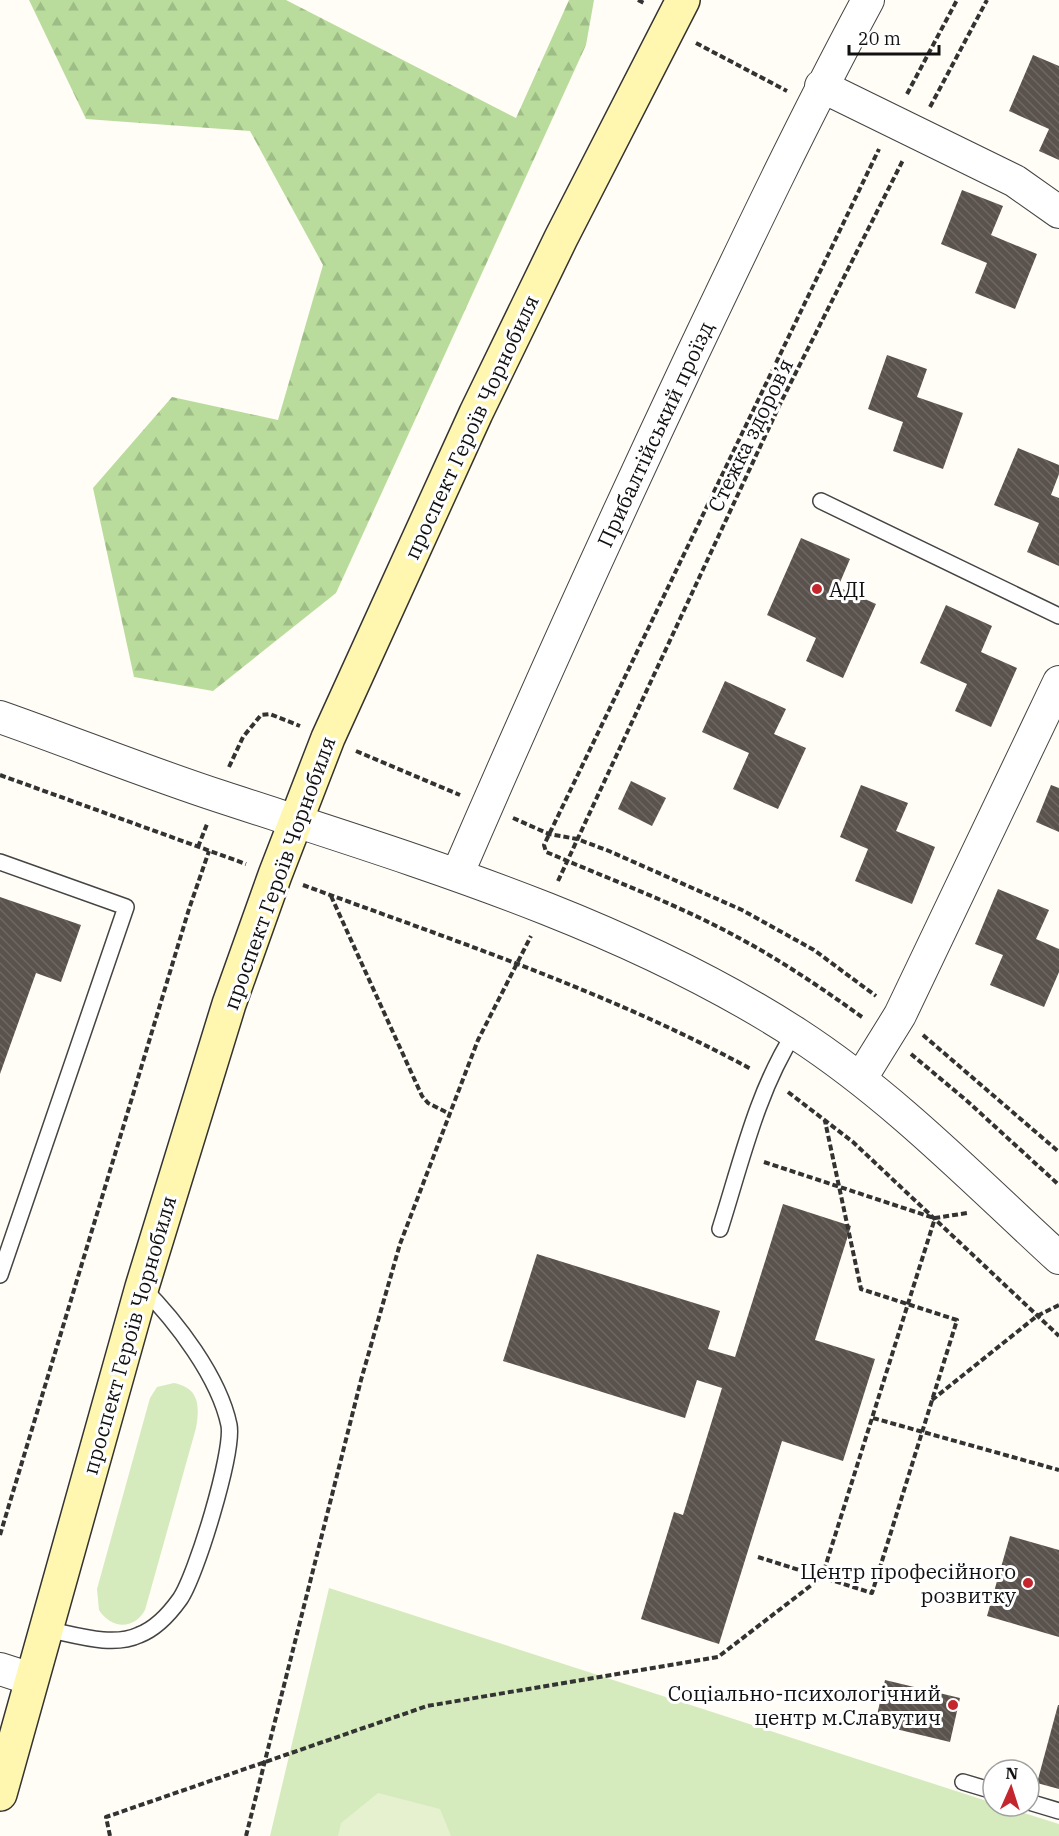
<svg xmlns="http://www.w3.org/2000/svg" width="1059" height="1836" viewBox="0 0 1059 1836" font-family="'IBM Plex Serif',serif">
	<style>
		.grass { fill: #d5ebbd }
		.forest { fill: url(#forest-firs) }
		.pitch { fill: #e6f2cf }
		.building { fill: url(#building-back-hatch) }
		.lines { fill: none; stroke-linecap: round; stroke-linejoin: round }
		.lane-casing { stroke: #444; stroke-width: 18 }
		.street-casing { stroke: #444; stroke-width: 34 }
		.secondary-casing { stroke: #333; stroke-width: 36 }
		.path { stroke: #333; stroke-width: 4; stroke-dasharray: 6 3; stroke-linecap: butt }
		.lane { stroke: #fff; stroke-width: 15 }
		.street { stroke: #fff; stroke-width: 32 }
		.secondary { stroke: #fff6b0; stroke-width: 33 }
		.poi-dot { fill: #c4262e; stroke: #fff; stroke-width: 2 }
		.labels { text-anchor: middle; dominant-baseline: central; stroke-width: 6; stroke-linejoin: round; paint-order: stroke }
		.street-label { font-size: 21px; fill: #111; stroke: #fff }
		.poi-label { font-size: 21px; fill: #111; stroke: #fff; text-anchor: end }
	</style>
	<defs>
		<pattern id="forest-firs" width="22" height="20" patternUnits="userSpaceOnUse" patternTransform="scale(1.5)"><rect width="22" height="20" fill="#b9dc9c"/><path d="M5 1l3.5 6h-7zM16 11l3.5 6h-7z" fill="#9ebc85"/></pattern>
		<pattern id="building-back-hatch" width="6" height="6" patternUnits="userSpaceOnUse" patternTransform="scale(1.5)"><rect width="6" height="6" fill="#5a524d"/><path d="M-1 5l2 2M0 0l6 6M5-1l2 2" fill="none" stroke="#6d6662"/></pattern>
	</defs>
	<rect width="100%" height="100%" fill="#fffdf5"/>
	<!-- grass -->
	<path class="grass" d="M 174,1383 C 199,1388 200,1405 196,1428 L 145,1610 C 134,1630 111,1629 99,1610 L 97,1589 L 150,1398 L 157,1387 Z
		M 329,1588 L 993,1803 L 993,1806 L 1002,1806 L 1059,1824 L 1059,1836 L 270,1836 Z"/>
	<!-- forest -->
	<path class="forest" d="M 29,0 L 286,0 L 516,118 L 569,0 L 594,0 L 586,45 L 336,593 L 213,691 L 134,677 L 93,488 L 172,397 L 278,420 L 323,265 L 250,131 L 86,119 Z"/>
	<!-- pitch -->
	<path class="pitch" d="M 378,1793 L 440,1809 L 451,1836 L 338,1836 L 341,1823 Z"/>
	<!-- building -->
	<path class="building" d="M 1033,55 L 1059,66 L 1059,160 L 1039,151 L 1049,129 L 1009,111 Z
		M 962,190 L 1003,206 L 991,235 L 1037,254 L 1015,309 L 975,293 L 987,263 L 941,244 Z
		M 887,355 L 927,369 L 917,397 L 963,413 L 943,469 L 893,451 L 903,422 L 868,409 Z
		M 1018,448 L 1059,465 L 1059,474 L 1051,495 L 1059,498 L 1059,566 L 1027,552 L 1039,523 L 994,505 Z
		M 801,538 L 850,559 L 838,587 L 876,604 L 843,678 L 806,661 L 816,638 L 767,615 Z
		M 946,605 L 992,626 L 981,652 L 1017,668 L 991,727 L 955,711 L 967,684 L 920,663 Z
		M 725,681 L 786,709 L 774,734 L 806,748 L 778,809 L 733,789 L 749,753 L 702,732 Z
		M 631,781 L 666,798 L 652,826 L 618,809 Z
		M 861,785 L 908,803 L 896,831 L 935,847 L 912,904 L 855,881 L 868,849 L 840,837 Z
		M 1051,785 L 1059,788 L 1059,832 L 1036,822 Z
		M 998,889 L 1049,910 L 1036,939 L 1059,949 L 1059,972 L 1044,1007 L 990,985 L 1003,955 L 975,944 Z
		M 0,897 L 81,925 L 61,982 L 36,973 L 0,1074 Z
		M 783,1204 L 851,1226 L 815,1340 L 875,1359 L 843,1461 L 782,1441 L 719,1644 L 641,1619 L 674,1512 L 683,1515 L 722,1388 L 697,1380 L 685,1418 L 503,1361 L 537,1254 L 720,1311 L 708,1349 L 735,1357 Z
		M 1010,1536 L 1059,1550 L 1059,1637 L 987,1616 Z
		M 885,1680 L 960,1698 L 950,1742 L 875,1724 Z
		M 1058,1705 L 1059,1705 L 1059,1789 L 1037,1783 Z"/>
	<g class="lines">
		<!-- lane casing -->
		<g class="lane-casing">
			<path id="lane" d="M 821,501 L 1059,616
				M 0,862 L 126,907 L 0,1275
				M 720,1229 C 741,1163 757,1091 795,1032
				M 45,1629 C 73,1634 112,1648 139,1635 C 155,1629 170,1613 180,1599 C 196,1576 234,1452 229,1425 C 219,1377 176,1321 142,1287
				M 963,1782 L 993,1791
				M 1029,1802 L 1059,1811"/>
		</g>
		<!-- street casing -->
		<g class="street-casing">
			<path id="street" d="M 821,86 L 1015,181 L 1059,212
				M 0,717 C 74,743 148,773 222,797 C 417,861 624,922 797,1034 C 894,1097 975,1181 1059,1258
				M 457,875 C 532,701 610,529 691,357 C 748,237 805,117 868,0
				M 861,1078 L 900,1015 L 1059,682
				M 0,1669 L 31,1679"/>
		</g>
		<!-- secondary casing -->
		<g class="secondary-casing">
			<path id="secondary" d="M 0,1794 L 142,1287 L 229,1004 L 275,875 L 328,738 L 476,413 L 561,238 L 683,0"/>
		</g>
		<!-- path -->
		<path class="path" d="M 638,0 L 646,4
			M 696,43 L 787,91
			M 907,94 L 957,0
			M 930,107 L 987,0
			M 356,751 L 460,795
			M 229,767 L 243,737 L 261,715 L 270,714 L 300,726
			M 0,775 L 246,864
			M 513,818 L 549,834 L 577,839 L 609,851 L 742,910 L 814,950 L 876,996
			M 198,847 L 207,824
			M 558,881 L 780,404 L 903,160
			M 303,885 C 455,941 609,992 751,1069
			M 331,896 L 422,1096 L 428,1103 L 448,1113
			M 862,1017 C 823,989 782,961 739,938 C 679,905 614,881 551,854 L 546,852 L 544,845 L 879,149
			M 923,1035 L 1059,1152
			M 911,1054 L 966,1100 L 1059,1185
			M 788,1092 L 853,1142 L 1059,1336
			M 764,1162 L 934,1218
			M 932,1400 L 1037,1316 L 1059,1305
			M 873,1418 L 1059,1470
			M 0,1535 L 189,909 L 209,851
			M 758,1557 L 872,1593 L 957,1320 L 861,1289 L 825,1121
			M 110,1836 L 106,1817 L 427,1706 L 718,1657 L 822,1577 L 935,1218 L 967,1213
			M 246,1836 L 361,1380 L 400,1244 L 478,1040 L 531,936"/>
		<!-- lane -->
		<use href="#lane" class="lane"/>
		<!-- street -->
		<use href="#street" class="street"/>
		<!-- secondary -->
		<use href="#secondary" class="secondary"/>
	</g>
	<!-- markers -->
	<g class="poi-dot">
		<circle cx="817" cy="589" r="6"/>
		<circle cx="1028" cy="1583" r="6"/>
		<circle cx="953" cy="1705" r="6"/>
	</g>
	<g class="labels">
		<!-- street labels -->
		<g class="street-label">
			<text transform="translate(471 427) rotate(-65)">проспект Героїв Чорнобиля</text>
			<text transform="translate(655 434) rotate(-65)">Прибалтійський проїзд</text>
			<text transform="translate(750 435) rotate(-64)">Стежка здоров’я</text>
			<text transform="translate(279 873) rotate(-70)">проспект Героїв Чорнобиля</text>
			<text transform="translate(129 1335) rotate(-74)">проспект Героїв Чорнобиля</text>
		</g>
		<!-- poi labels -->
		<g class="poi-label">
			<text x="829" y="589" text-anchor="start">АДІ</text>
			<text x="1016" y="1571">Центр професійного<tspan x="1016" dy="24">розвитку</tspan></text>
			<text x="941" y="1693">Соціально-психологічний<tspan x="941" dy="24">центр м.Славутич</tspan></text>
		</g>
	</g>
	<!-- north arrow -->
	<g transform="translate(1011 1788) rotate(3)"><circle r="28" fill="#ffffff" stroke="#a0a0a0" stroke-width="1.5"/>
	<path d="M0-4.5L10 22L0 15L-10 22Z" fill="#c4262e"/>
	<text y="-9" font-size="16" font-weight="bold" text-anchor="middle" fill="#111111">N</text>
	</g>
	<!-- scale -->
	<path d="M849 45v9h90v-9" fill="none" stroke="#111111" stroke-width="3"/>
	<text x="858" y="45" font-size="18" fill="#111111" stroke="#ffffff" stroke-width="4.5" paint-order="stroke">20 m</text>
</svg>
